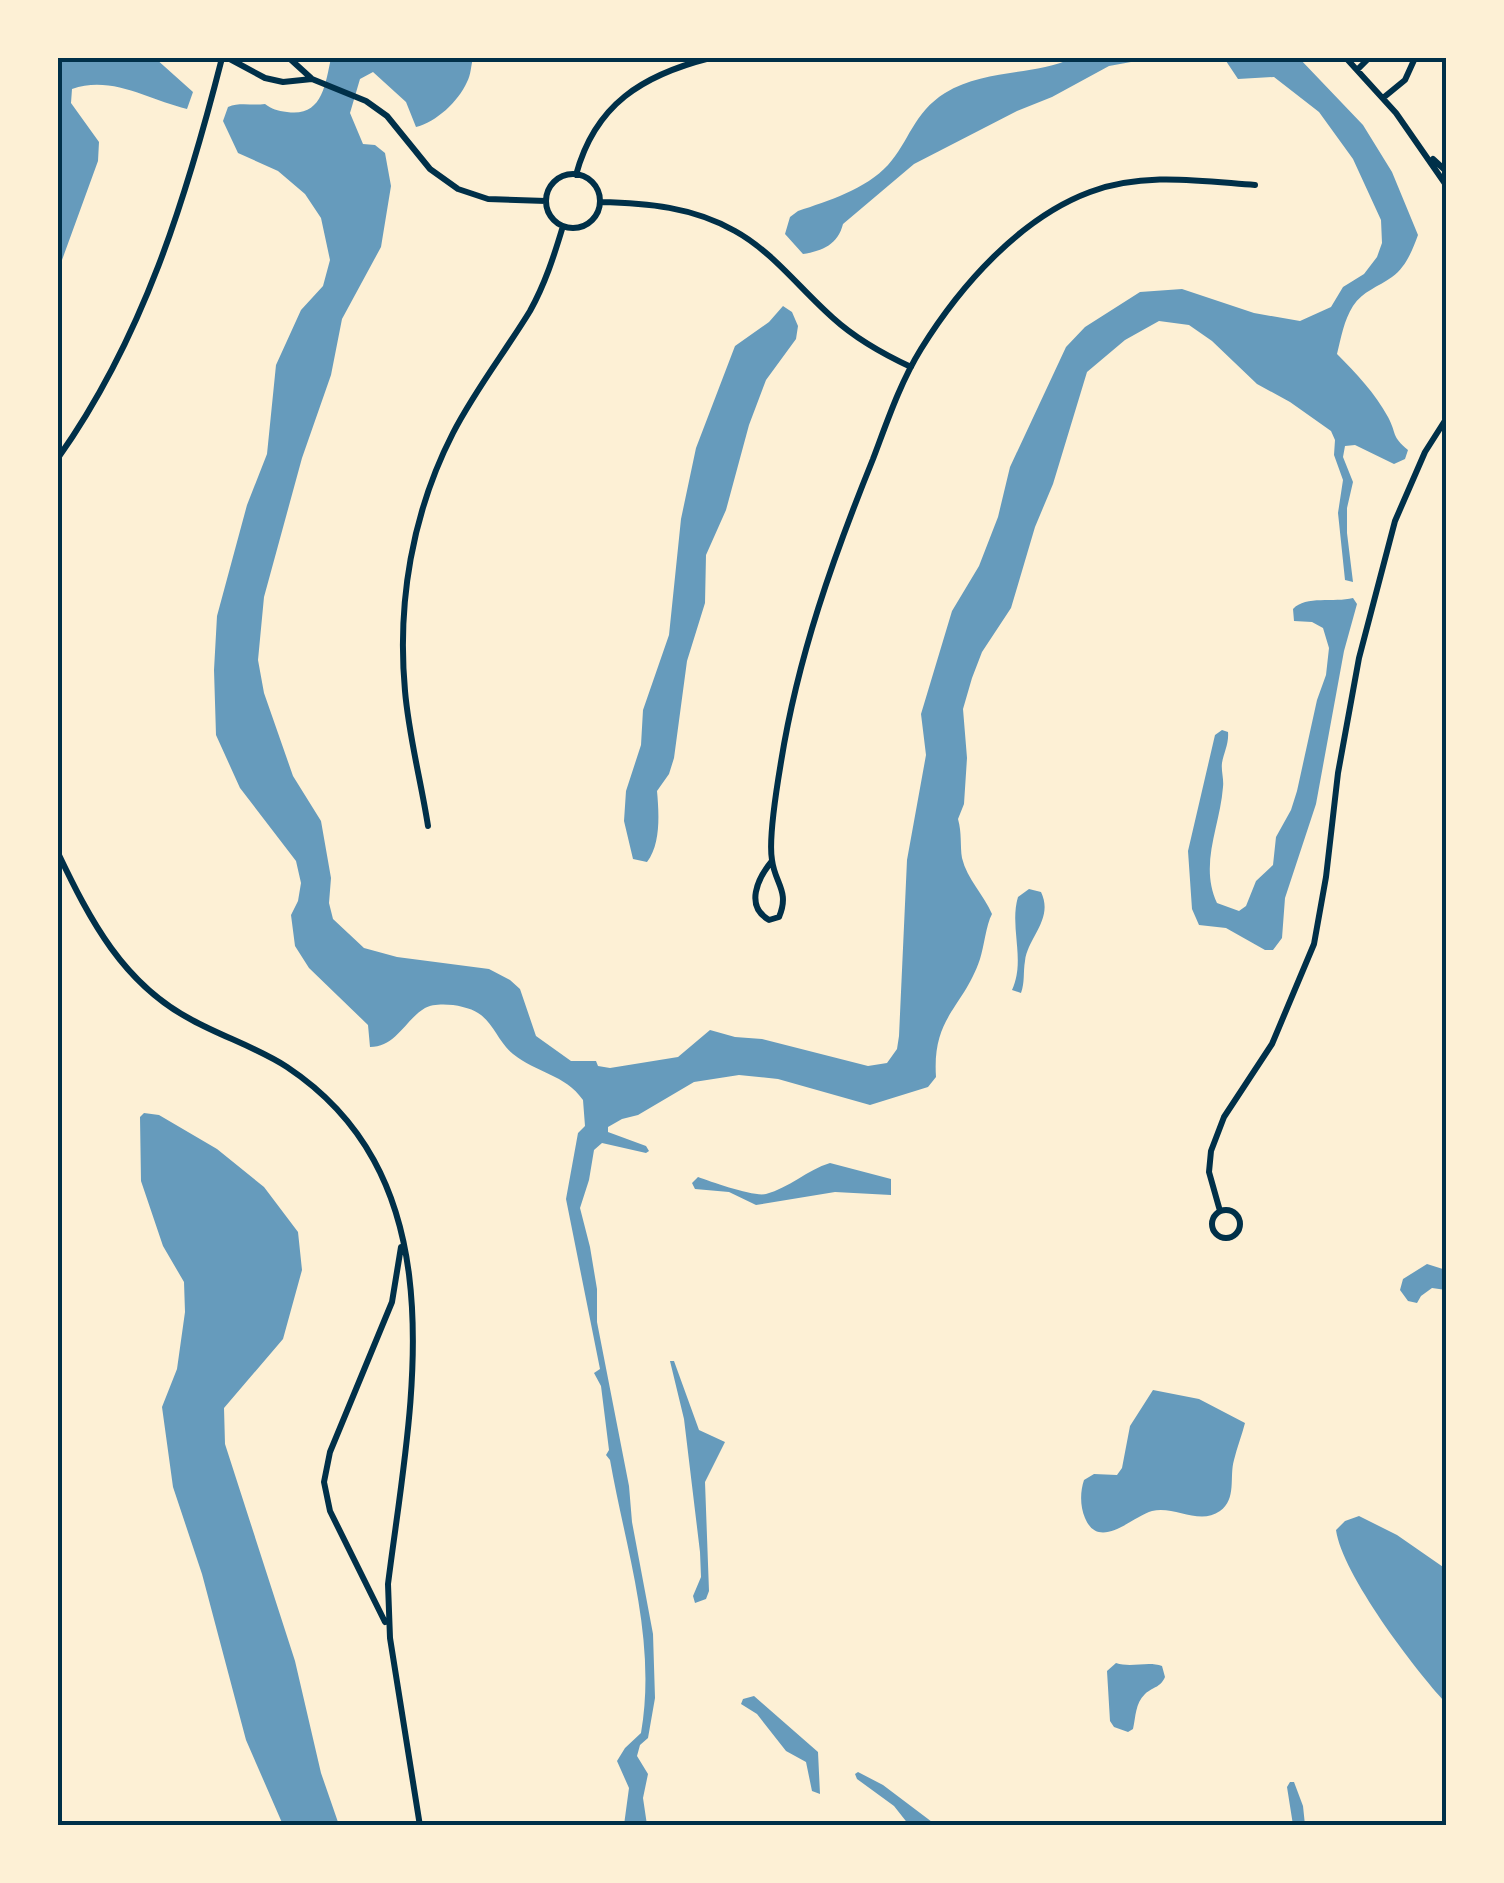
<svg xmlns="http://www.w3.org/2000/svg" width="1504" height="1883" viewBox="0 0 1504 1883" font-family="Arial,sans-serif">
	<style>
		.water { fill: #669bbc }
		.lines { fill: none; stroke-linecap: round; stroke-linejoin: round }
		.minor { stroke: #003049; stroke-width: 6 }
		.neatline { fill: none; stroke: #003049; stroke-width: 4 }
	</style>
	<rect width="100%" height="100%" fill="#fdf0d5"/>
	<!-- water -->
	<path class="water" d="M 58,58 L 155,58 L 193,92 L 187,109 C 149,100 112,75 72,89 L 71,103 L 99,142 L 98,161 L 58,271 Z
		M 331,58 L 473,58 C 471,65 471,75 467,82 C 458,102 436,122 416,127 L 406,102 L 373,72 L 360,79 L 350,113 L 363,144 L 375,145 L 385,153 L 391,186 L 381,247 L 342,319 L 331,375 L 302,458 L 264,597 L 258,660 L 264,693 L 293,776 L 321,821 L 331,878 L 329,903 L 333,919 L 364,948 L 397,957 L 489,969 L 510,980 L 520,989 L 536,1036 L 571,1061 L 596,1061 L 598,1066 L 610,1068 L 678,1057 L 710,1030 L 735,1037 L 762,1039 L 868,1066 L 887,1063 L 897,1049 L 899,1036 L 907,860 L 926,755 L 921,714 L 952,611 L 979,566 L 998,517 L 1010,467 L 1066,347 L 1085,327 L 1140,292 L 1182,289 L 1254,313 L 1300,321 L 1331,307 L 1343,287 L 1364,274 L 1377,257 L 1382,243 L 1381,220 L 1353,159 L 1319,112 L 1274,77 L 1238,79 L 1226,61 L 1214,58 L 1299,58 L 1363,125 L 1392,172 L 1418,235 C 1412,251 1406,267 1392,277 C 1378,287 1363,291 1353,306 C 1344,320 1341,338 1337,354 C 1356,373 1375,393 1388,417 C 1397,434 1391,436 1408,450 L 1405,459 L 1394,464 L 1355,445 L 1345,446 L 1343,457 L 1353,482 L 1347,508 L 1347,533 L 1353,582 L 1345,580 L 1338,513 L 1343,480 L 1334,455 L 1335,440 L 1331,431 L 1290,402 L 1257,384 L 1212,341 L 1189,325 L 1159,321 L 1125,340 L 1087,372 L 1053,484 L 1035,527 L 1011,608 L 982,652 L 972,678 L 963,709 L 967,758 L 964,804 L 958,819 C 962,833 960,846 962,858 C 967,879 984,895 992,914 C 986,925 984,947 980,959 C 963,1009 932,1016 936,1077 L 928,1087 L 870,1105 L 778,1079 L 739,1075 L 694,1082 L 638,1115 L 622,1119 L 608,1127 L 608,1132 L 646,1146 L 649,1151 L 646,1153 L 602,1143 L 594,1150 L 589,1180 L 580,1208 L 590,1247 L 597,1289 L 597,1322 L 629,1486 L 632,1522 L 653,1634 L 655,1698 L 648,1738 L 640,1745 L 637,1756 L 648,1774 L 643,1798 L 647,1825 L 624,1825 L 629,1788 L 617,1761 L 625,1748 L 641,1733 C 657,1640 626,1551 610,1460 L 606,1455 L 609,1450 L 601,1386 L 594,1373 L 600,1369 L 566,1199 L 578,1133 L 585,1126 L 583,1100 C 565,1074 536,1073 513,1054 C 499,1043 493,1022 478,1013 C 467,1005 437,1001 425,1008 C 405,1020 396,1047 370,1047 L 368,1025 L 309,968 L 295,946 L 291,915 L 298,901 L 301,883 L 296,861 L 240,788 L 216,735 L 214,670 L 217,616 L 247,505 L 267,454 L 276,365 L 301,310 L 323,286 L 330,260 L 321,218 L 305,194 L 278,171 L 238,153 L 223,121 L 228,107 C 240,102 252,106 265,104 C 272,109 277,111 287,112 C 322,117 325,86 331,58 Z
		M 1073,58 L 1153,58 L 1109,66 L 1052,97 L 1017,111 L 914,164 L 843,224 C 838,244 823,251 803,254 L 785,234 L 790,217 L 798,211 C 828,201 866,189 888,165 C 909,142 913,113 945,93 C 984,69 1033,76 1073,58 Z
		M 783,306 L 792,312 L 798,326 L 796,339 L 766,380 L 749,425 L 726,510 L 706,555 L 705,603 L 687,661 L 674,758 L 669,774 L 657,791 C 659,813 661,844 647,862 L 633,859 L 624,821 L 626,791 L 641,745 L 643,710 L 669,635 L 681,519 L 696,448 L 735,346 L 769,322 Z
		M 1353,598 L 1357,604 L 1344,651 L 1316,804 L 1285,898 L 1282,938 L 1273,950 L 1265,950 L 1226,928 L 1199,925 L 1192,909 L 1188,851 L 1215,735 L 1222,730 L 1228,732 C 1229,744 1224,752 1222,763 C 1221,771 1224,779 1223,787 C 1220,827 1199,864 1217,903 L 1239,911 L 1246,906 L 1256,881 L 1273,865 L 1276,837 L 1291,810 L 1297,791 L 1317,700 L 1326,675 L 1329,648 L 1323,628 L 1312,622 L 1294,621 L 1293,609 C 1306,595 1334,603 1353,598 Z
		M 1029,889 L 1041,892 C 1054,919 1028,937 1025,961 C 1023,973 1025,982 1021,993 L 1012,990 C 1026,960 1009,927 1018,897 Z
		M 144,1113 L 159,1115 L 217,1149 L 264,1187 L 298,1232 L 302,1270 L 283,1339 L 224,1408 L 225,1444 L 295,1661 L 321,1773 L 339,1825 L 283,1825 L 246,1740 L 202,1574 L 173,1487 L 162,1407 L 177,1369 L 185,1312 L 184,1282 L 163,1246 L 141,1181 L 140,1117 Z
		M 830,1163 L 891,1179 L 891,1195 L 835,1192 L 756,1205 L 729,1192 L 695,1189 L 692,1183 L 698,1177 C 712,1182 754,1197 766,1194 C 789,1188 807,1170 830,1163 Z
		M 1427,1264 L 1446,1270 L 1446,1290 L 1432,1288 L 1421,1296 L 1417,1303 L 1408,1301 L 1400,1290 L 1403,1279 Z
		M 670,1361 L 674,1361 L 699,1430 L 725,1442 L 705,1482 L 709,1591 L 706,1599 L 695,1603 L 693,1596 L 701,1577 L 700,1552 L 684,1419 Z
		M 1153,1390 L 1199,1399 L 1245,1423 C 1242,1435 1237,1447 1234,1460 C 1229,1477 1237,1499 1220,1511 C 1199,1526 1174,1505 1152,1511 C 1133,1516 1099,1552 1085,1518 C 1080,1506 1080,1492 1084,1480 L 1094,1474 L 1117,1475 L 1122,1468 L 1130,1426 Z
		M 1359,1516 L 1397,1535 L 1446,1569 L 1446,1703 C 1415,1670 1342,1574 1336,1530 L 1345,1521 Z
		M 1116,1663 C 1131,1668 1148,1661 1162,1666 L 1165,1677 C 1160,1688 1154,1686 1145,1694 C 1135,1704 1136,1716 1133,1729 L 1128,1732 L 1114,1727 L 1110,1721 L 1107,1671 Z
		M 754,1696 L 818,1752 L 820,1794 L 812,1791 L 806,1762 L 786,1751 L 757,1714 L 741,1704 L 743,1699 Z
		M 858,1772 L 883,1785 L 936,1825 L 909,1825 L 894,1806 L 857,1779 L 855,1774 Z
		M 1290,1782 L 1294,1782 L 1303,1806 L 1305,1825 L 1293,1825 L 1287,1787 Z"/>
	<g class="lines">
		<!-- minor -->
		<path class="minor" d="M 228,58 L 265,78 L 283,82 L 312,79 L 366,101 L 387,116 L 430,169 L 458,189 L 488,199 L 546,201
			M 289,58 L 311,78
			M 1346,58 L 1396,113 L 1446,185
			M 1358,69 L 1369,58
			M 1383,98 L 1405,80 L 1415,58
			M 1433,159 L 1446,171
			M546 201a27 27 0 1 1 54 0a27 27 0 1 1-54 0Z
			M 576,175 C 595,104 643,75 710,58
			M 600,202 C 647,203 693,207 735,231 C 773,252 800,289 833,318 C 855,338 883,354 911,367
			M 58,458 C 143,338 186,199 222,58
			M 428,826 C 421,781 409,737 405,691 C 397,603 412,513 453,433 C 475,390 505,352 530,311 C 545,284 554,256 563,226
			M 58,853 C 90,920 123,984 192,1020 C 223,1037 258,1048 287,1067 C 463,1184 410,1408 388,1584 L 390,1638 L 420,1826
			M 772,861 C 757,879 745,906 769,920 L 779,917 C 790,891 775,884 772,860 C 768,838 777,786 781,762 C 798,656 833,558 873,459 C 887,422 900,383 921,349 C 960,286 1020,218 1090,192 C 1143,172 1200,181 1255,185
			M1212 1224a14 14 0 1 1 28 0a14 14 0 1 1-28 0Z
			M 1220,1211 L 1209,1172 L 1211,1151 L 1224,1117 L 1272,1044 L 1314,944 L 1326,877 L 1338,773 L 1359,658 L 1395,521 L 1425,452 L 1446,419
			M 385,1622 L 330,1511 L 324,1482 L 330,1452 L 392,1302 L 401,1247"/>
	</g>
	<!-- border -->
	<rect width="1504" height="1883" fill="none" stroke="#fdf0d5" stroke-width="120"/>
	<rect x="60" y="60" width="1384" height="1763" class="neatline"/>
</svg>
